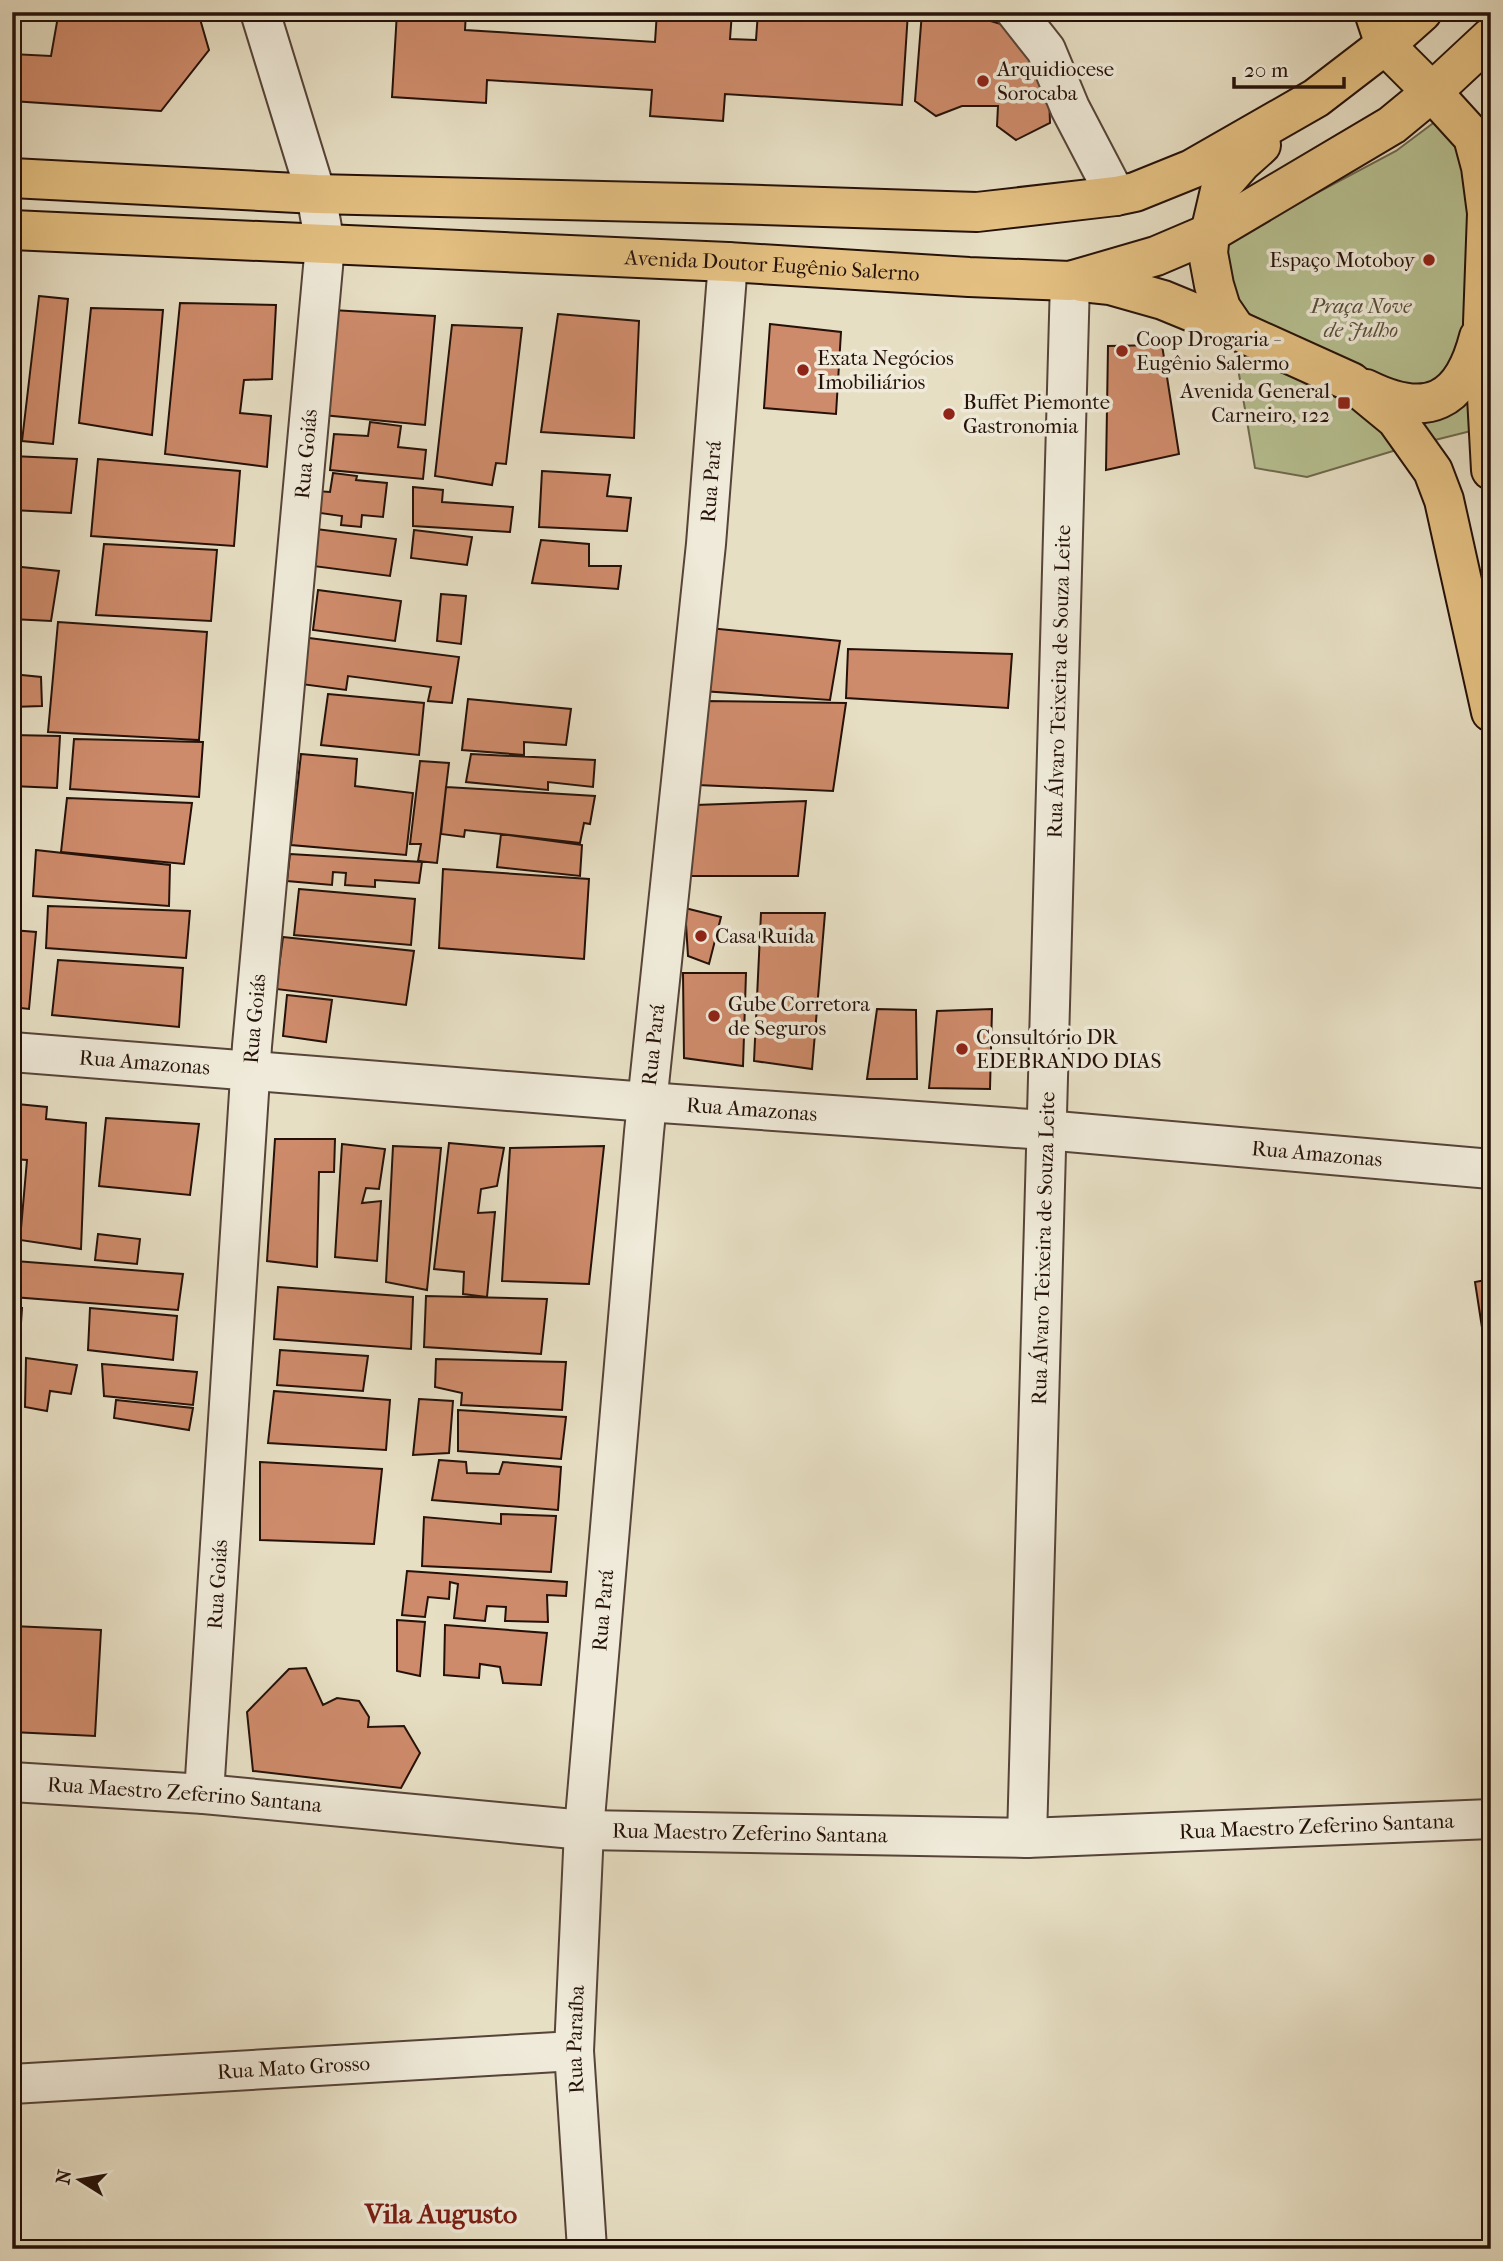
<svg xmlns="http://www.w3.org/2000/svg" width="1503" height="2261" viewBox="0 0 1503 2261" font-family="'IM FELL French Canon',serif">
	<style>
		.green { fill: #b7c192; stroke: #6e694e; stroke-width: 2 }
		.building { fill: #ce8b6b; stroke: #251109; stroke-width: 2 }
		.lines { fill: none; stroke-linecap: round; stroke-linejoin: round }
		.minor-casing { stroke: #564438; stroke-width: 42 }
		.major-casing { stroke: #251109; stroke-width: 42 }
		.minor { stroke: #efead9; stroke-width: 38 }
		.major { stroke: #e4c082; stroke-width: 38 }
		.poi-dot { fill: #8f2418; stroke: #efead9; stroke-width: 2.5 }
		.labels { text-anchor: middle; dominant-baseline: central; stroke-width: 7; stroke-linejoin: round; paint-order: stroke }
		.poi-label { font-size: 21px; fill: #251109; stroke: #efead9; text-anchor: start }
		.street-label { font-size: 21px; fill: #251109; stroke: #efead9 }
		.park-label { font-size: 21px; font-style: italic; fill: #584f39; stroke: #efead9 }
		.district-label { font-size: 28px; font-weight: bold; fill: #7a1f14; stroke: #efead9 }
	</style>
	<rect width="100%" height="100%" fill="#e7dfc4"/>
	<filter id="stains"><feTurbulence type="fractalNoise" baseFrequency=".00286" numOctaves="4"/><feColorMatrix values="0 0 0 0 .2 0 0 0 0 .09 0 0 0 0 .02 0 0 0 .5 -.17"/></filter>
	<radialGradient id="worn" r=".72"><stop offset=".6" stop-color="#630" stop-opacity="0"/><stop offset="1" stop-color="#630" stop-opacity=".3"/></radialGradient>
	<!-- green -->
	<path class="green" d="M 1436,121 L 1491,124 L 1491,426 L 1403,448 L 1307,477 L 1255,468 L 1227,304 L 1215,252 L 1251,228 L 1396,151 Z"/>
	<!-- building -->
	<path class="building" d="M 61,12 L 198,12 L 209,50 L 161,111 L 12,101 L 12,54 L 51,56 L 57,22 Z
		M 397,12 L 466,12 L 465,30 L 655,42 L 657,12 L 732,12 L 730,39 L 756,40 L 758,12 L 908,12 L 902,105 L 725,94 L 723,121 L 650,116 L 652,90 L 487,80 L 486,103 L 392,97 Z
		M 922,12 L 985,12 L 984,19 L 1034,34 L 1048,61 L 1050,123 L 1016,140 L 997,126 L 998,106 L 962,106 L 936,116 L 915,101 Z
		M 39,296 L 68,299 L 53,444 L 22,441 Z
		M 180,303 L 276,305 L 272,379 L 244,380 L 240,413 L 271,416 L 267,467 L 165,454 Z
		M 12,305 L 19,305 L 12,382 Z
		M 91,308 L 163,310 L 152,435 L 79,423 Z
		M 332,310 L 435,316 L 425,425 L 323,415 Z
		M 558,314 L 639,321 L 634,438 L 541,432 Z
		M 770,324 L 841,332 L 836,414 L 764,408 Z
		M 452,325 L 522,328 L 506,464 L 496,463 L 492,485 L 435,476 Z
		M 1162,345 L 1179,454 L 1106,470 L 1108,346 Z
		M 370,422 L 401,426 L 398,447 L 426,450 L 423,479 L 330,470 L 334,434 L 368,436 Z
		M 12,456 L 77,459 L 71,513 L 12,510 Z
		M 98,459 L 240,471 L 234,546 L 91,536 Z
		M 542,471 L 610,475 L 607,496 L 631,498 L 627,531 L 539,527 Z
		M 333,473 L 357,476 L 356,480 L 387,483 L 383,517 L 362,515 L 361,527 L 341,525 L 342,516 L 313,512 L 316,491 L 330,492 Z
		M 413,487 L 443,490 L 442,502 L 513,507 L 510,532 L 413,526 Z
		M 316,529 L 396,539 L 390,576 L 313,566 Z
		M 414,530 L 472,537 L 467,565 L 411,558 Z
		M 541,540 L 589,544 L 589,566 L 621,566 L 618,589 L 532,583 Z
		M 104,544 L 217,550 L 211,621 L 96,615 Z
		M 12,566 L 59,571 L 51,621 L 12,619 Z
		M 318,590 L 401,601 L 395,641 L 313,630 Z
		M 441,594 L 466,596 L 461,644 L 437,641 Z
		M 58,622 L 207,632 L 199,740 L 48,732 Z
		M 709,628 L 840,641 L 830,700 L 702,691 Z
		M 309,638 L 459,657 L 452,703 L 428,701 L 431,687 L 348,676 L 346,690 L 301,684 Z
		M 848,649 L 1012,654 L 1008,708 L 846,698 Z
		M 12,674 L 41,677 L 42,706 L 12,707 Z
		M 328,694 L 424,703 L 419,755 L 321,745 Z
		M 468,699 L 571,709 L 566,745 L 524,742 L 524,755 L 462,750 Z
		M 705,701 L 846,703 L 833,791 L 698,785 Z
		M 12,735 L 60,736 L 57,788 L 12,786 Z
		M 74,739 L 203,742 L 199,797 L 70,789 Z
		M 301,754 L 357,759 L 355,786 L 413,793 L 406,855 L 291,845 Z
		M 471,754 L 595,760 L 593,787 L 548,782 L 548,790 L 466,782 Z
		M 420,761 L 449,763 L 437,863 L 418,861 L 421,844 L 410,844 Z
		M 446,787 L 595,796 L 590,824 L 584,823 L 580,843 L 465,830 L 464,837 L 441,834 Z
		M 67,798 L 192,803 L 184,864 L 61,852 Z
		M 806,801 L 798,876 L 688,876 L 696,805 Z
		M 501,834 L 582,845 L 580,876 L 497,867 Z
		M 36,850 L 170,865 L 169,906 L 33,896 Z
		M 290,854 L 422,862 L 419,883 L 375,880 L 375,887 L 345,885 L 346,873 L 333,872 L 332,885 L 287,881 Z
		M 443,869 L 589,879 L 584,959 L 439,948 Z
		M 299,889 L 415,899 L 411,945 L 294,935 Z
		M 48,906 L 190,911 L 186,958 L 46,948 Z
		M 685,908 L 721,917 L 709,964 L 688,956 Z
		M 761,913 L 825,913 L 812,1069 L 754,1061 Z
		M 12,930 L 36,932 L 29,1009 L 12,1007 Z
		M 283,937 L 414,951 L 406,1005 L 276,989 Z
		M 58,960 L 183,968 L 179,1027 L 52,1015 Z
		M 683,973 L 746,973 L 743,1066 L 684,1058 Z
		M 287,995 L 332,1000 L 326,1042 L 283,1036 Z
		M 877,1009 L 916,1010 L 917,1079 L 867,1079 Z
		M 992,1009 L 990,1089 L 929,1088 L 937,1011 Z
		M 17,1104 L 47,1107 L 46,1119 L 86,1123 L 81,1249 L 20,1240 L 27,1160 L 12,1159 L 12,1117 L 16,1118 Z
		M 106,1118 L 199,1124 L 190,1195 L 99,1186 Z
		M 275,1139 L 335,1139 L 334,1172 L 319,1172 L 317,1267 L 267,1261 Z
		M 449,1143 L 504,1148 L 497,1186 L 481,1189 L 478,1213 L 495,1212 L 487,1297 L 463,1294 L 464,1272 L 434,1269 Z
		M 342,1144 L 385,1149 L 379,1189 L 366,1188 L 362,1203 L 381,1201 L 377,1261 L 335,1257 Z
		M 393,1146 L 441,1148 L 427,1290 L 386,1282 Z
		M 604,1146 L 589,1284 L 502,1281 L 510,1148 Z
		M 98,1234 L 140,1239 L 137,1264 L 95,1260 Z
		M 15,1261 L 183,1274 L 178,1310 L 13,1297 Z
		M 1491,1279 L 1491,1386 L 1475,1282 Z
		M 278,1287 L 413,1297 L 411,1349 L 274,1339 Z
		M 426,1296 L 547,1299 L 541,1354 L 424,1347 Z
		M 12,1308 L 22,1308 L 19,1352 L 12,1352 Z
		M 90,1308 L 177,1316 L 173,1360 L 88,1350 Z
		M 280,1350 L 368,1356 L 363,1391 L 277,1385 Z
		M 26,1358 L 77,1365 L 71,1394 L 50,1391 L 47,1411 L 25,1407 Z
		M 436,1359 L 566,1362 L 562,1410 L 461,1405 L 462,1393 L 435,1387 Z
		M 12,1363 L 16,1364 L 14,1416 L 12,1416 Z
		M 102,1364 L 197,1372 L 193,1405 L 104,1396 Z
		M 274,1391 L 390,1400 L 386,1450 L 268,1443 Z
		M 419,1399 L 453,1401 L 449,1453 L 413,1455 Z
		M 116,1400 L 193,1408 L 189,1430 L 114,1418 Z
		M 458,1410 L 566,1417 L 561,1459 L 458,1451 Z
		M 439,1460 L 466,1462 L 467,1473 L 499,1474 L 503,1462 L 561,1467 L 558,1510 L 432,1500 Z
		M 260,1462 L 382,1469 L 374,1544 L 260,1540 Z
		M 501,1514 L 556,1516 L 551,1572 L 422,1566 L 424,1517 L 501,1524 Z
		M 407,1571 L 567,1582 L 566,1596 L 547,1595 L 548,1622 L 505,1621 L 506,1607 L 487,1606 L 485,1621 L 454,1618 L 458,1584 L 450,1582 L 449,1599 L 428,1597 L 425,1617 L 402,1615 Z
		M 397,1620 L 425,1622 L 420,1676 L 397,1671 Z
		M 445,1625 L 547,1633 L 541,1685 L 503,1683 L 500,1667 L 480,1664 L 479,1678 L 444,1675 Z
		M 12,1626 L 101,1630 L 95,1736 L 12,1732 Z
		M 306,1668 L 323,1705 L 337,1698 L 359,1701 L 369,1717 L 368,1727 L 404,1726 L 420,1753 L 401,1788 L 253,1771 L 247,1712 L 289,1669 Z
		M 1491,2109 L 1491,2171 L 1483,2171 Z"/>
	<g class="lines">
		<!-- minor casing -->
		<g class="minor-casing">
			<g id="minor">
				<path d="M 1016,12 L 1046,50 L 1070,108 L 1116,196"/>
				<path id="s1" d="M 12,1052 L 647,1102 L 1045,1130 L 1491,1169"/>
				<path id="s2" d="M 12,1782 L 204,1794 L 584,1830 L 1027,1838 L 1491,1819"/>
				<path id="s3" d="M 204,1794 L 252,1046 L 325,245 L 316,194 L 260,12"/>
				<path id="s4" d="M 1027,1838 L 1070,281"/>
				<path id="s5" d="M 12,2084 L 574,2051"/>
				<path id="s6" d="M 587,2249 L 574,2051 L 584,1830 L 644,1132 L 706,544 L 728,262"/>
			</g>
		</g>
		<!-- major casing -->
		<g class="major-casing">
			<g id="major">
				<path d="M 1374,12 L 1385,45 L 1432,92 L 1473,137 L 1481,167 L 1487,213 L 1483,323 L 1491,470"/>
				<path d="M 12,178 L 316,194 L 730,204 L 977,212 L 1116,196 L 1135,192 L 1192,169 L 1316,98 L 1385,45 L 1422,12"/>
				<path id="s7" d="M 12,230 L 728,262 L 969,277 L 1070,281 L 1156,256 L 1210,233 L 1392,125 L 1432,92 L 1491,37"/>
				<path d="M 1082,282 L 1110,285 L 1163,300 L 1236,330 L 1351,382 L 1396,419 L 1433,471 L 1444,500 L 1491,712"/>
				<path d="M 1236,330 L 1221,308 L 1214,285 L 1208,253 L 1210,233 L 1221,186 L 1241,163 L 1261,145"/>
				<path d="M 1366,389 C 1427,419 1462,403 1479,337"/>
			</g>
		</g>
		<!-- minor -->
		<use href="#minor" class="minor"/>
		<!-- major -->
		<use href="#major" class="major"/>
	</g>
	<!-- markers -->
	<g class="poi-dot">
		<circle cx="983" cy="81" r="7"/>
		<circle cx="1429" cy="260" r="7"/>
		<circle cx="1122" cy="351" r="7"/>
		<circle cx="803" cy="370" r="7"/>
		<rect x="1337" y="396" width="14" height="14" rx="3.5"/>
		<circle cx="949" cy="414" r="7"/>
		<circle cx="701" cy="936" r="7"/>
		<circle cx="714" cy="1016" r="7"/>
		<circle cx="962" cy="1049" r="7"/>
	</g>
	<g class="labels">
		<!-- poi labels -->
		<g class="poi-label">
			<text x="997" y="69">Arquidiocese<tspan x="997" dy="24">Sorocaba</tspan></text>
			<text x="1415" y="260" text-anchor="end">Espaço Motoboy</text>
			<text x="1136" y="339">Coop Drogaria -<tspan x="1136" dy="24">Eugênio Salermo</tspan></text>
			<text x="817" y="358">Exata Negócios<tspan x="817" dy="24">Imobiliários</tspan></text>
			<text x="1330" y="391" text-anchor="end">Avenida General<tspan x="1330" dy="24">Carneiro, 122</tspan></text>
			<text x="963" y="402">Buffet Piemonte<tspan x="963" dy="24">Gastronomia</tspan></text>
			<text x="715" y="936">Casa Ruida</text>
			<text x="728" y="1004">Gube Corretora<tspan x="728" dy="24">de Seguros</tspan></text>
			<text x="976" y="1037">Consultório DR<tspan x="976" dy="24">EDEBRANDO DIAS</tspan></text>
		</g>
		<!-- street labels -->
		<g class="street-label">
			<text stroke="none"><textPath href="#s7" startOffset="761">Avenida Doutor Eugênio Salerno</textPath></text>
			<text stroke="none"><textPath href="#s3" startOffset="1344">Rua Goiás</textPath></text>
			<text stroke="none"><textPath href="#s6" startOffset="1774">Rua Pará</textPath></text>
			<text stroke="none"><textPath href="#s4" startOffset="1157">Rua Álvaro Teixeira de Souza Leite</textPath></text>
			<text stroke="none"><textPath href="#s3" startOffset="777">Rua Goiás</textPath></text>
			<text stroke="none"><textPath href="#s6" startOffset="1208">Rua Pará</textPath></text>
			<text stroke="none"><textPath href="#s1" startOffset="133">Rua Amazonas</textPath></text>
			<text stroke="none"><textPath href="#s1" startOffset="742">Rua Amazonas</textPath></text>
			<text stroke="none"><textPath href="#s1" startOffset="1309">Rua Amazonas</textPath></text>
			<text stroke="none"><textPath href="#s4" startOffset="590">Rua Álvaro Teixeira de Souza Leite</textPath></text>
			<text stroke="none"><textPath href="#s3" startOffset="210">Rua Goiás</textPath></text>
			<text stroke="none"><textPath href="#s6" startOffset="640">Rua Pará</textPath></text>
			<text stroke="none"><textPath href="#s2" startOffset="173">Rua Maestro Zeferino Santana</textPath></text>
			<text stroke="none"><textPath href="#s2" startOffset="1307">Rua Maestro Zeferino Santana</textPath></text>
			<text stroke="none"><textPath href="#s2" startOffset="740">Rua Maestro Zeferino Santana</textPath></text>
			<text stroke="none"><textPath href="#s6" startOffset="210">Rua Paraíba</textPath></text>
			<text stroke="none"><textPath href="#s5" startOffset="282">Rua Mato Grosso</textPath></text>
		</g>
		<!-- park labels -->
		<g class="park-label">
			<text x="1361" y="306">Praça Nove<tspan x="1361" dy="24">de Julho</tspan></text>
		</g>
		<!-- district labels -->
		<g class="district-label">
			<text x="441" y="2213">Vila Augusto</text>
		</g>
	</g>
	<!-- margin -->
	<rect width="1503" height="2261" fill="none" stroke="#e7dfc4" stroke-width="42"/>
	<rect x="14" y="14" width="1475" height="2233" fill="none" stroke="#251109" stroke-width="3.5"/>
	<rect x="21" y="21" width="1461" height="2219" fill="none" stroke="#251109" stroke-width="2"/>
	<!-- north arrow -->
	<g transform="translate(80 2180) rotate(281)" stroke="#efead9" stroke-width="5" paint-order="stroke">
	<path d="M0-5L12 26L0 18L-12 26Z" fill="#251109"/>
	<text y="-10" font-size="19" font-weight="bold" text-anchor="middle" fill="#251109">N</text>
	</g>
	<!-- scale -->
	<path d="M1234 77v10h110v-10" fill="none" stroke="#251109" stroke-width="3.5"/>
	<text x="1244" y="77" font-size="21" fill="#251109" stroke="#efead9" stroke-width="5" paint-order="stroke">20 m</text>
	<rect width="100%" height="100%" filter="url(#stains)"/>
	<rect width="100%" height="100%" fill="url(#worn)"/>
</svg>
